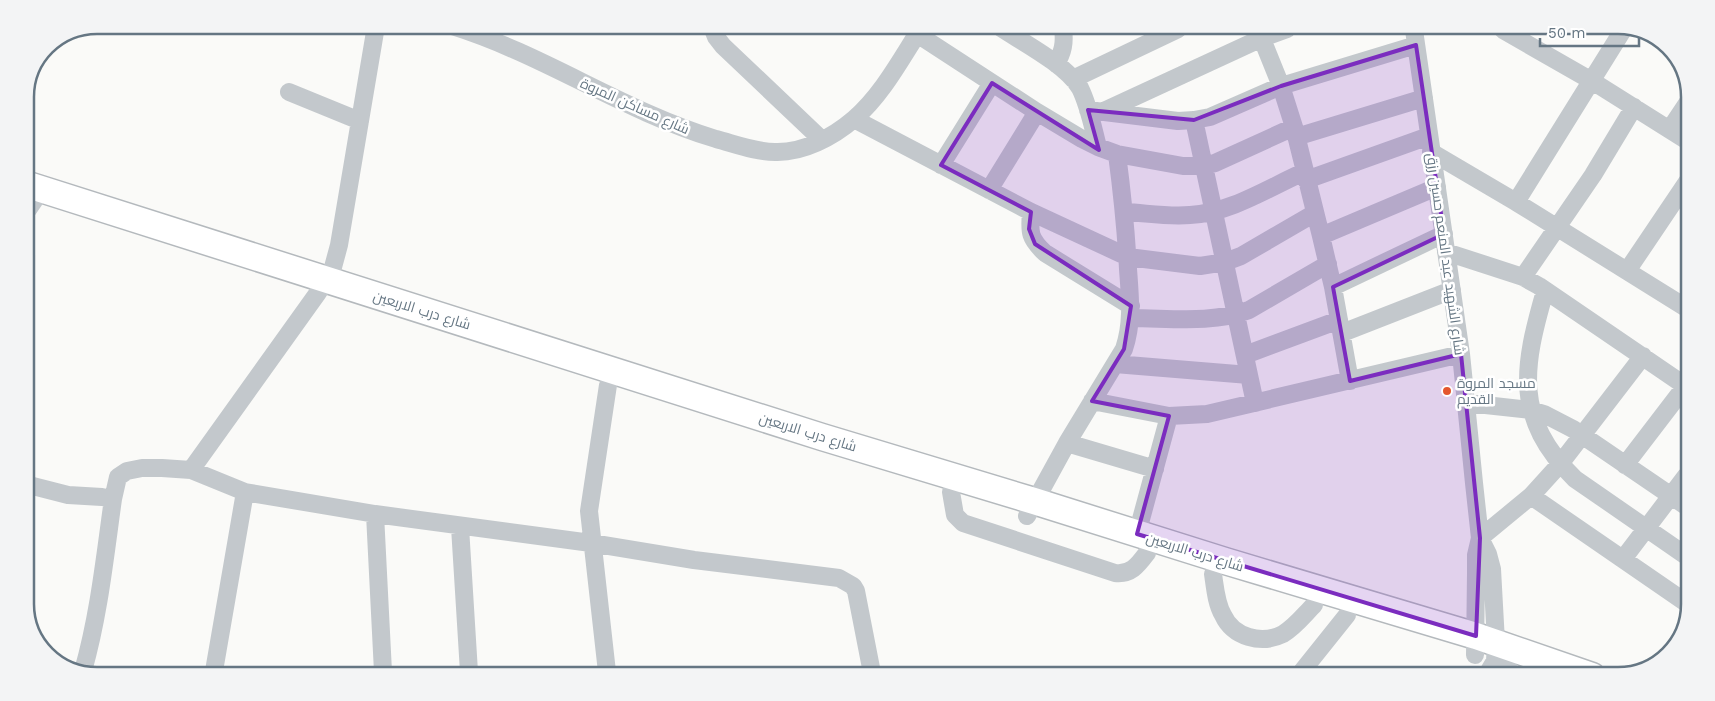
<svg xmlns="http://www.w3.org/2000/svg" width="1715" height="701" viewBox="0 0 1715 701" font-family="'Work Sans',Cairo,sans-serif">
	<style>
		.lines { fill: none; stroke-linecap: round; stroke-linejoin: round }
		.highway-casing { stroke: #b4b9bd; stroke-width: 29 }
		.minor { stroke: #c3c8cc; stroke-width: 18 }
		.highway { stroke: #fff; stroke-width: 26 }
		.marked { fill: #7b2cbf; fill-opacity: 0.2; stroke: #7b2cbf; stroke-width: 4; stroke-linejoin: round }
		.poi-dot { fill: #e4572e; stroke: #fff; stroke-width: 2 }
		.labels { text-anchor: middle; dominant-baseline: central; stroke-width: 5; stroke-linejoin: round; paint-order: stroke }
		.street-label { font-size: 14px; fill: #657683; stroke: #fff }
		.poi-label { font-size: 14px; fill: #657683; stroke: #fff; text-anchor: start }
		.rim { fill: none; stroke: #657683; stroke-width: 2.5 }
	</style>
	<rect width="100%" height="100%" fill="#fafaf8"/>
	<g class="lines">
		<!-- highway casing -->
		<g class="highway-casing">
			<path id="highway" d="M 25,184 L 822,437 L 1034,501 L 1225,561 L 1476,636 L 1592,676"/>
		</g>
		<!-- minor -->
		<path class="minor" d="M 452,26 C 545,55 623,111 716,139 C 735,144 756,152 775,152 C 803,153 833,137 854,119 C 882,95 901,59 921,28
			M 712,27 L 716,37 L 723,46 L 822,140
			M 1001,28 C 1024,43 1066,65 1080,88 C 1089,106 1093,128 1098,147
			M 1258,29 L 1281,86 L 1294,127 L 1321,236 L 1333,287 L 1350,381
			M 1414,30 L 1461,354 L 1474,483 L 1480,538 L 1476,555 L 1476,573 L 1475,655
			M 1503,30 L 1592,81 L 1689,142
			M 917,34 L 1037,112 L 1082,139 L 1098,147 L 1117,154 L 1183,166 L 1204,166 L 1215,163 L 1294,127
			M 1056,64 C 1063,52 1065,43 1063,28
			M 1073,79 L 1178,29
			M 289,92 L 360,121
			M 1088,110 L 1178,121 L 1194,120 L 1210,117 L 1281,86 L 1416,45
			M 1104,111 L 1262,38 L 1287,29
			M 854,119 L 1031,212 L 1128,257 L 1200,266 L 1225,262 L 1241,256 L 1315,213
			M 1194,120 L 1255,403
			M 1670,129 L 1690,99
			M 1296,137 L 1424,98
			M 1431,152 L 1516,202 L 1688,309
			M 941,165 L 992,83
			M 1306,180 L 1429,136
			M 989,190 L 1037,112
			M 1516,202 L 1623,30
			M 1031,212 C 1029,233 1030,239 1045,253 L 1131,306
			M 1125,212 C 1146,213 1168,217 1190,215 C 1230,213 1268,188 1304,172
			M 25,214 L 42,189
			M 1321,236 L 1437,187
			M 1446,252 L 1523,277 L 1539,286 L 1687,387
			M 1627,271 L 1689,179
			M 1523,277 L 1593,175 L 1634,107
			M 1333,287 L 1444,234
			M 1545,291 C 1523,367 1513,418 1575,479 L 1685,555
			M 1131,318 C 1170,318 1212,324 1249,310 L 1328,264
			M 1342,333 L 1452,290
			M 1245,355 L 1339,320
			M 1115,364 L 1249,375
			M 1092,401 L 1169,416 L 1207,414 L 1461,354
			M 1467,403 L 1531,410 L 1544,414 L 1573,429 L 1686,506
			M 1067,443 L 1155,469
			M 1625,465 L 1687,384
			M 191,470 L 317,294 L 332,271 L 339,245 L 376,26
			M 25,484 L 68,495 L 102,497 L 113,499 C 105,556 99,615 83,671
			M 951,492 L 955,515 L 963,523 L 1115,573 C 1131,575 1138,565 1147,553
			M 1531,496 L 1685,602
			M 113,499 L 118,477 L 127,471 L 142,468 L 162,468 L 191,470 L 245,492 L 375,514 L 591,543 L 694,560 L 839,578 L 853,586 L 856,591 L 872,673
			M 375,514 L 383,672
			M 1027,516 L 1067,443 L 1124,349 C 1133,322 1130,297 1128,269 C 1126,230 1122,192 1117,154
			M 460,527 L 469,672
			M 1137,534 L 1169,416
			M 1480,538 L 1531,496 L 1560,464 L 1643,356
			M 1480,538 L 1488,554 L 1492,569 L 1496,642 L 1495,661 L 1486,676
			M 1623,559 L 1686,476
			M 1213,574 C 1215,587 1216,603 1223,615 C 1233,637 1261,645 1283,634 C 1295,627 1304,615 1314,605
			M 214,671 L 245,492
			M 607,672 L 589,511 L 608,385
			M 1299,675 L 1347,615
			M 1508,676 L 1508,666"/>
		<!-- highway -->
		<use href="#highway" class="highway"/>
	</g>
	<!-- marked area -->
	<path class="marked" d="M 1416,45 L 1444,234 L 1333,287 L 1350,381 L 1461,354 L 1480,538 L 1476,636 L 1137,534 L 1169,416 L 1092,401 L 1124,349 L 1131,306 L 1035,244 L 1029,229 L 1031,212 L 941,165 L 992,83 L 1099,150 L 1088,110 L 1194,120 L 1281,86 Z"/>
	<!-- markers -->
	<circle class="poi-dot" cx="1447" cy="391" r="5"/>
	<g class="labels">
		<!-- street labels -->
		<g class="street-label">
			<text transform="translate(635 106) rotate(24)">شارع مساكن المروة</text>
			<text transform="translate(1446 254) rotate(82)">شارع الشهيد عبد المنعم حسين رزق</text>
			<text transform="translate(422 310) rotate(17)">شارع درب الاربعين</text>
			<text transform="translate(808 432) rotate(17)">شارع درب الاربعين</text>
			<text transform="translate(1195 552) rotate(17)">شارع درب الاربعين</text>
		</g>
		<!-- poi labels -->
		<g class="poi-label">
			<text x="1457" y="383">مسجد المروة<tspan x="1457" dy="16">القديم</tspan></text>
		</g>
	</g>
	<!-- crop -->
	<path d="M0 0H1715V701H0ZM97 34H1618A63 63 0 0 1 1681 97V604A63 63 0 0 1 1618 667H97A63 63 0 0 1 34 604V97A63 63 0 0 1 97 34Z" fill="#f3f4f5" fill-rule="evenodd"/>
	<path class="rim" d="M97 34H1618A63 63 0 0 1 1681 97V604A63 63 0 0 1 1618 667H97A63 63 0 0 1 34 604V97A63 63 0 0 1 97 34Z"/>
	<!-- scale -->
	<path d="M1540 38v8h99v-8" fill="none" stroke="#657683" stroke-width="2.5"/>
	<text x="1548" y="38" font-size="15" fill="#657683" stroke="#ffffff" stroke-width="4" paint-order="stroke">50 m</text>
</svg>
